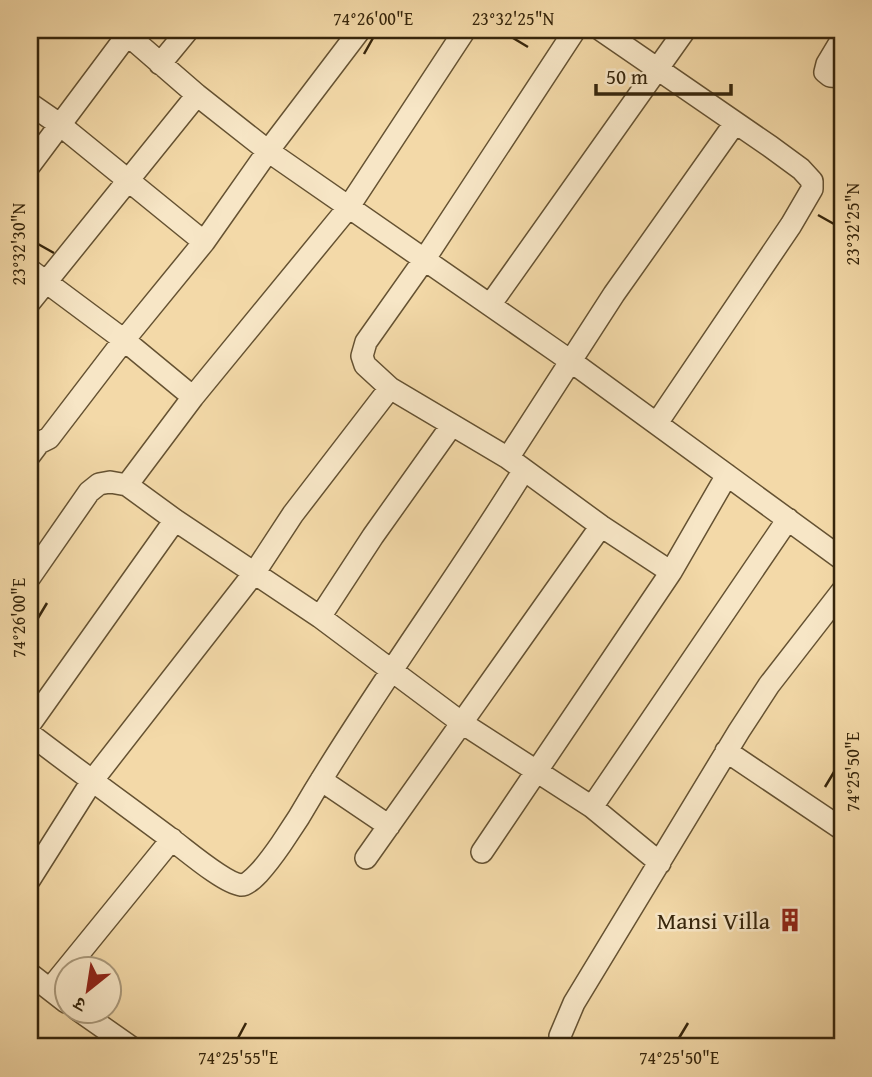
<svg xmlns="http://www.w3.org/2000/svg" width="872" height="1077" viewBox="0 0 872 1077" font-family="'Gentium Book Plus','Noto Serif Devanagari',serif">
	<style>
		.lines { fill: none; stroke-linecap: round; stroke-linejoin: round }
		.street-casing { stroke: #655232; stroke-width: 24 }
		.street { stroke: #f7e6c6; stroke-width: 21 }
		.ticks { fill: none; stroke: #36250b; stroke-width: 2.5 }
		.labels { text-anchor: middle; dominant-baseline: central; stroke-width: 5; stroke-linejoin: round; paint-order: stroke }
		.poi-label { font-size: 24px; fill: #36250b; stroke: #f7e6c6; text-anchor: end }
		.neatline { fill: none; stroke: #36250b; stroke-width: 2.5 }
		.ticks-label { font-size: 18px; text-anchor: middle; fill: #36250b }
	</style>
	<rect width="100%" height="100%" fill="#f3d9a8"/>
	<filter id="stains"><feTurbulence type="fractalNoise" baseFrequency=".00286" numOctaves="4"/><feColorMatrix values="0 0 0 0 .2 0 0 0 0 .09 0 0 0 0 .02 0 0 0 .5 -.17"/></filter>
	<radialGradient id="worn" r=".72"><stop offset=".6" stop-color="#630" stop-opacity="0"/><stop offset="1" stop-color="#630" stop-opacity=".3"/></radialGradient>
	<g class="lines">
		<!-- street casing -->
		<g class="street-casing">
			<path id="street" d="M 122,30 L 197,95 L 268,151 L 572,362 L 842,559
				M 575,30 L 424,260 L 366,342 L 362,356 L 365,365 L 390,388 L 508,458 L 601,526 L 671,572
				M 601,30 L 771,147 L 801,169 L 812,181 L 812,189 L 791,225 L 657,423
				M 842,39 L 827,64 L 825,72 L 830,76 L 842,77
				M 160,64 L 188,30
				M 30,104 L 59,124 L 204,242
				M 30,165 L 128,34
				M 30,270 L 124,340 L 193,397
				M 30,302 L 197,95
				M 490,305 L 685,30
				M 30,455 L 39,443 L 49,438 L 124,340 L 204,242 L 268,151 L 360,30
				M 508,458 L 614,294 L 735,123
				M 127,485 L 193,397 L 348,208 L 465,30
				M 30,577 L 89,492 L 99,484 L 110,482 L 127,485 L 175,520 L 320,617 L 462,723 L 592,807 L 660,863
				M 320,617 L 373,536 L 452,425
				M 30,724 L 175,520
				M 30,734 C 76,769 124,804 171,839 C 186,850 224,883 241,885 C 258,887 306,806 315,790 C 381,681 457,578 524,470
				M 726,751 L 842,829
				M 321,780 L 389,826
				M 592,807 L 788,519
				M 482,852 L 671,572 L 727,475
				M 366,858 L 601,526
				M 30,879 L 92,781 L 255,572 L 293,514 L 390,388
				M 30,974 L 66,1002
				M 50,989 L 172,839
				M 78,1010 L 131,1047
				M 563,1047 L 560,1036 L 574,1003 L 739,731 L 769,685 L 842,591"/>
		</g>
		<!-- street -->
		<use href="#street" class="street"/>
	</g>
	<!-- ticks -->
	<path class="ticks" d="M 513,38 L 528,47M 364,54 L 373,38M 818,215 L 834,224M 38,244 L 54,253M 38,618 L 47,603M 825,787 L 834,772M 238,1038 L 246,1023M 679,1038 L 688,1023"/>
	<!-- icons -->
	<defs>
		<g id="building-bare" transform="scale(1.89)"><path d="M-4-6H4V6H1V3H-1V6H-4ZM-2.5-4.3h1.7v1.8h-1.7ZM.8-4.3h1.7v1.8H.8ZM-2.5-1h1.7V.8h-1.7ZM.8-1h1.7V.8H.8Z" fill="#8f2418" stroke="#f7e6c6" stroke-width="2.5" paint-order="stroke"/></g>
	</defs>
	<g fill-rule="evenodd">
		<use href="#building-bare" x="790" y="920"/>
	</g>
	<g class="labels">
		<!-- poi labels -->
		<g class="poi-label">
			<text x="770" y="920">Mansi Villa</text>
		</g>
	</g>
	<!-- margin -->
	<rect width="872" height="1077" fill="none" stroke="#f3d9a8" stroke-width="77"/>
	<!-- north arrow -->
	<g transform="translate(88 990) rotate(210)"><circle r="33" fill="#f7e6c6" stroke="#aa997b" stroke-width="2"/>
	<path d="M0-5L12 26L0 18L-12 26Z" fill="#8f2418"/>
	<text y="-10" font-size="19" font-weight="bold" text-anchor="middle" fill="#36250b">उ</text>
	</g>
	<!-- scale -->
	<path d="M596 84v10h135v-10" fill="none" stroke="#36250b" stroke-width="3.5"/>
	<text x="606" y="84" font-size="21" fill="#36250b" stroke="#f7e6c6" stroke-width="5" paint-order="stroke">50 m</text>
	<rect x="38" y="38" width="796" height="1000" class="neatline"/>
	<g class="ticks-label">
		<text x="373" y="25">74°26'00"E</text>
		<text x="513" y="25">23°32'25"N</text>
		<text transform="translate(853 224) rotate(-90)" y="6">23°32'25"N</text>
		<text transform="translate(19 244) rotate(-90)" y="6">23°32'30"N</text>
		<text transform="translate(19 618) rotate(-90)" y="6">74°26'00"E</text>
		<text transform="translate(853 772) rotate(-90)" y="6">74°25'50"E</text>
		<text x="238" y="1064">74°25'55"E</text>
		<text x="679" y="1064">74°25'50"E</text>
	</g>
	<rect width="100%" height="100%" filter="url(#stains)"/>
	<rect width="100%" height="100%" fill="url(#worn)"/>
</svg>
